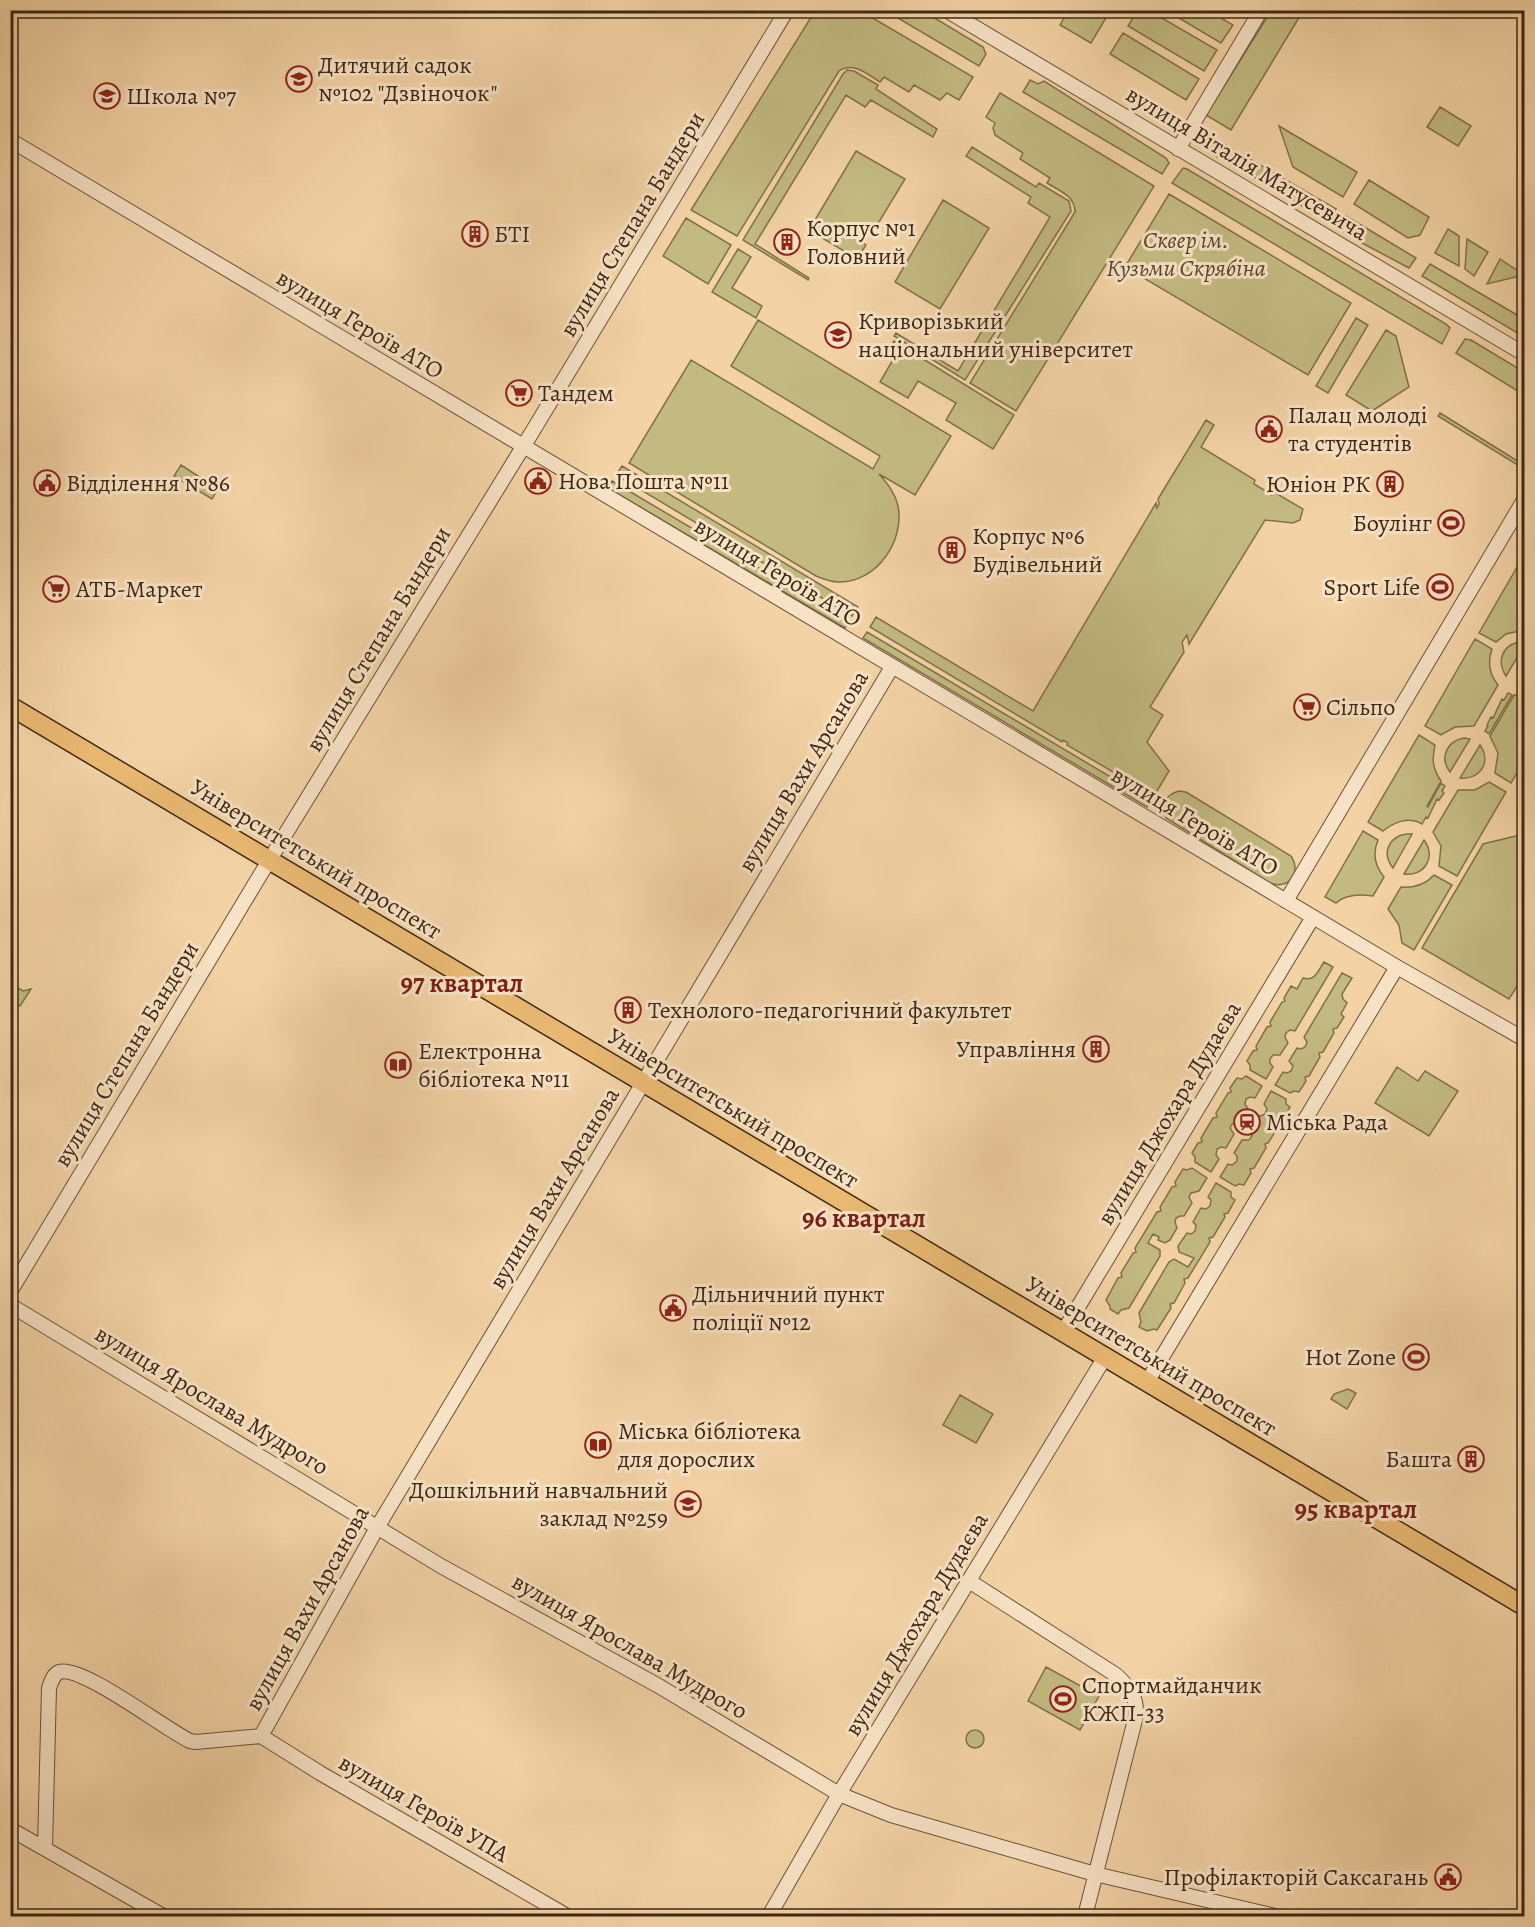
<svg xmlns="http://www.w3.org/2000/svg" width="1535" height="1927" viewBox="0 0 1535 1927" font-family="Alegreya,serif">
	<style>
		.green { fill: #c3ba81; stroke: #80714a; stroke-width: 1.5 }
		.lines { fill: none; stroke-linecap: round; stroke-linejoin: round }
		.minor-casing { stroke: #6b5338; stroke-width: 16 }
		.major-casing { stroke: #3e2814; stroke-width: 21 }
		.minor { stroke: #f7e2c5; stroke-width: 14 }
		.major { stroke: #eaba73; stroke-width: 18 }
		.labels { text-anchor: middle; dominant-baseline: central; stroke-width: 6; stroke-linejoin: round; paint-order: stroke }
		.poi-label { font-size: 24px; fill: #3e2814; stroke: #f7e2c5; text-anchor: start }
		.street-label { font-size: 24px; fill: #3e2814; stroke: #f7e2c5 }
		.park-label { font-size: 24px; font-style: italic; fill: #59452a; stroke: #f7e2c5 }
		.quarter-label { font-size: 27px; font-weight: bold; fill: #7a1f14; stroke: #f7e2c5 }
	</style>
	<rect width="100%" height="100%" fill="#f3d3a6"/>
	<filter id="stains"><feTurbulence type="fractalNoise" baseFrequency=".00333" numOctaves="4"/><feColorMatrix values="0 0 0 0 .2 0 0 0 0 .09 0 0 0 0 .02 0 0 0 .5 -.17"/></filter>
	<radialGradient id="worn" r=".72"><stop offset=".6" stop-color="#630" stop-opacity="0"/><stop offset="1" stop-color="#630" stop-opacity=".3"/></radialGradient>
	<!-- green -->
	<path class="green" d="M 815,11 L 861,11 L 973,77 L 959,100 L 947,93 L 940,100 L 914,85 L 909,92 L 884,77 L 880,82 C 867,74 853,61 839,71 L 737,236 L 691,210 Z
		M 886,11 L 923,11 L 983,47 L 986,54 L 979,66 Z
		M 1068,11 L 1069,10 L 1110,11 L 1091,43 L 1060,25 Z
		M 1137,11 L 1150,11 L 1217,50 L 1204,71 L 1128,26 Z
		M 1167,11 L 1209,11 L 1233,25 L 1221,43 Z
		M 1271,11 L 1303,11 L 1231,130 L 1206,115 Z
		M 1123,33 L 1199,79 L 1186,100 L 1110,54 Z
		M 847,70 L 854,71 L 878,85 L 876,89 L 937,129 L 933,137 L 871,100 L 865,107 L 846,95 L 755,244 L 809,278 L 808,280 L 743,240 L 843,74 Z
		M 1030,80 L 1038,84 L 1044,81 L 1166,158 L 1169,163 L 1162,174 L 1023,92 Z
		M 1000,93 L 1154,186 L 1016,411 L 970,383 L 1075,212 C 1075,196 1060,191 1047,183 L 1050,178 L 1020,159 L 1023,153 L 995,135 L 993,128 L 995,123 L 986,117 Z
		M 1440,107 L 1471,126 L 1458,146 L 1427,127 Z
		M 1279,126 L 1357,172 L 1343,197 L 1293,167 Z
		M 1198,128 L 1226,145 L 1219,158 C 1207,151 1194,143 1198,128 Z
		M 972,147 L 1036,187 L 1039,183 L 1069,201 L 1071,211 L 965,380 L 894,336 L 896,333 L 958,371 L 1050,217 L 1028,203 L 1031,197 L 966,156 Z
		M 1234,150 L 1336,209 L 1332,214 L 1319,206 L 1307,209 L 1227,161 Z
		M 856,151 L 905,179 L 876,227 L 870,224 L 860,241 L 866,245 L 857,259 L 809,230 Z
		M 1183,168 L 1187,169 L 1446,324 L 1450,328 L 1442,344 L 1172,183 Z
		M 1369,180 L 1429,217 L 1420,235 L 1408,238 L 1354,204 Z
		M 1169,194 L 1351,303 L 1308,375 L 1125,267 Z
		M 943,200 L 989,228 L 940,309 L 895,282 Z
		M 1346,216 L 1416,258 L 1409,268 L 1362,243 L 1359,230 L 1343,221 Z
		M 686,218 L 731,245 L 708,284 L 663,256 Z
		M 1448,229 L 1459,236 L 1459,266 L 1435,253 Z
		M 1467,239 L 1488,252 L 1474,276 L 1465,269 Z
		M 738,249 L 751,257 L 732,288 L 762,306 L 756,318 L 712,292 Z
		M 1500,259 L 1524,275 L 1487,284 Z
		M 1430,264 L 1524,319 L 1524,337 L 1422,276 Z
		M 1356,318 L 1368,325 L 1328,393 L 1316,386 Z
		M 758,320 L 951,436 L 915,495 L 879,474 C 888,484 895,493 898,506 C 905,541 876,583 839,582 C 831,582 823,579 816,576 L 629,463 L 691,360 L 873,469 L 880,456 L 731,366 Z
		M 1386,330 L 1396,336 L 1409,387 L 1372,411 L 1346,395 Z
		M 1465,339 L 1471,340 L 1524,372 L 1524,395 L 1456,353 Z
		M 894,341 L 1014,415 L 993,449 L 946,420 L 956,403 L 918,381 L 908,398 L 880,382 L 894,358 L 886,353 Z
		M 1440,413 L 1524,465 L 1524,469 L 1438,416 Z
		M 1206,420 L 1214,425 L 1201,447 L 1255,480 L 1254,484 L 1272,495 L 1274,492 L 1303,509 L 1300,520 L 1293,523 L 1265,520 L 1189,644 L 1187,635 L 1182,642 L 1184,652 L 1150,707 L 1163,715 L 1147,742 L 1169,771 L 1154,796 L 1067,745 L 1068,743 L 1063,740 L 1062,742 L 870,627 L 876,617 L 1033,711 L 1156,503 L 1157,508 L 1159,504 L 1158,499 Z
		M 181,465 L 218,489 L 212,499 L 174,476 Z
		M 622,466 L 858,607 L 852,616 L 616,475 Z
		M 612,481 L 849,621 L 845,628 L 608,488 Z
		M 1524,555 L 1524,630 L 1506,634 L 1496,642 L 1479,633 Z
		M 867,632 L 1151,801 L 1147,807 L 863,638 Z
		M 1475,639 L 1492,649 C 1487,663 1489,674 1498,685 L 1474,726 L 1455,727 L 1441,735 L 1425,726 Z
		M 1518,642 L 1524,642 L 1524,646 L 1506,676 C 1497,662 1501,647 1518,642 Z
		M 1508,693 L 1512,695 L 1489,734 L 1485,731 L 1488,726 L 1487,725 L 1491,717 L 1493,718 L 1502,699 L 1504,700 Z
		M 1514,695 L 1524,696 L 1524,761 L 1511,783 L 1495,773 L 1498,753 L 1490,736 Z
		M 1419,735 L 1435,745 C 1432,759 1432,768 1441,781 L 1427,806 L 1428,807 L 1441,783 L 1445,786 L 1442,791 L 1444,793 L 1439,800 L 1437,799 L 1428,818 L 1426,817 L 1422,824 C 1409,816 1394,822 1383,831 L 1368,822 Z
		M 1464,738 L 1470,739 L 1450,772 C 1439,758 1447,741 1464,738 Z
		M 1480,745 C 1492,762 1480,780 1460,778 Z
		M 1489,782 L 1506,792 L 1457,876 L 1439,866 L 1441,846 L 1433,832 L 1458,790 L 1475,790 Z
		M 1179,791 L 1186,792 L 1291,856 C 1302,873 1289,890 1270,883 L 1166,818 C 1161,804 1165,795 1179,791 Z
		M 1363,831 L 1378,840 C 1372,854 1375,866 1384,877 L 1373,896 C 1360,894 1346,894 1336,903 L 1325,897 Z
		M 1407,834 L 1412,834 L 1393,868 C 1381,853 1389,836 1407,834 Z
		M 1524,834 L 1524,975 L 1509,999 L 1422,948 L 1483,844 Z
		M 1424,840 C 1437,857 1424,877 1404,874 Z
		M 1434,875 L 1452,885 L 1414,950 L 1402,943 L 1399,925 L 1388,909 L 1401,887 C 1414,888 1425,885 1434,875 Z
		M 1324,962 L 1333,967 L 1295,1031 L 1290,1030 L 1286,1033 L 1285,1037 L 1288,1043 L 1280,1055 L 1273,1055 L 1270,1059 L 1270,1063 L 1273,1067 L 1266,1079 L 1250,1070 L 1250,1065 L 1247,1061 L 1253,1051 L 1257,1050 L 1256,1046 L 1267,1027 L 1271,1026 L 1270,1022 L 1282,1002 L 1285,1001 L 1284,998 L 1291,986 L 1297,989 L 1303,978 C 1315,982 1318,971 1324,962 Z
		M 1342,973 L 1352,978 L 1342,994 L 1343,999 L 1347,1003 L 1341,1014 L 1344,1017 L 1337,1028 L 1333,1029 L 1334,1033 L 1323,1052 L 1319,1053 L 1320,1057 L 1309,1076 L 1305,1077 L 1306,1081 L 1299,1092 L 1294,1091 L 1290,1093 L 1275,1085 L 1283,1072 L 1287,1073 L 1291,1071 L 1293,1066 L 1289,1061 L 1297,1048 L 1301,1049 L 1305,1047 L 1307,1042 L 1304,1037 Z
		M 11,984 L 23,991 L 31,989 L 20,1006 L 17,1004 L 15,1007 L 11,1004 Z
		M 1397,1067 L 1418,1081 L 1425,1071 L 1458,1091 L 1429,1136 L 1375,1103 Z
		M 1246,1076 L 1262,1086 L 1255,1098 L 1250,1097 L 1246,1099 L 1245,1104 L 1248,1109 L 1240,1123 L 1236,1122 L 1232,1124 L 1230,1128 L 1234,1134 L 1226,1148 L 1221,1147 L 1217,1149 L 1216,1155 L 1219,1159 L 1211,1172 L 1195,1162 L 1195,1157 L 1192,1153 L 1198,1143 L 1202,1142 L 1201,1138 L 1213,1118 L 1217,1117 L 1216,1113 L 1228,1093 L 1231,1092 L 1230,1088 L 1237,1078 L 1242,1079 Z
		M 1271,1091 L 1286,1099 L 1286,1104 L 1290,1107 L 1283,1119 L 1279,1120 L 1280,1124 L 1268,1143 L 1265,1144 L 1266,1148 L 1254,1168 L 1250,1169 L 1251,1173 L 1244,1185 L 1239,1184 L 1235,1186 L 1220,1177 L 1228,1164 L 1232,1165 L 1237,1161 L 1237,1156 L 1234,1153 L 1242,1140 L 1249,1140 L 1252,1136 L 1249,1128 L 1257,1115 L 1261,1116 L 1265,1114 L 1267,1109 L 1264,1104 Z
		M 1192,1168 L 1207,1178 L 1199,1191 L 1191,1193 L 1189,1197 L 1192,1203 L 1184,1216 L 1180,1216 L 1176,1218 L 1175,1222 L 1177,1228 L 1170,1240 L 1165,1243 L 1158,1240 L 1159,1237 L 1153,1234 L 1148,1243 L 1160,1250 L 1160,1256 L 1129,1308 L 1121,1310 L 1118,1314 L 1110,1309 L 1110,1306 L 1106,1300 L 1118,1278 L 1122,1277 L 1121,1273 L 1133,1253 L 1136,1252 L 1135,1248 L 1157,1212 L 1161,1211 L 1160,1207 L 1172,1187 L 1176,1186 L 1175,1182 L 1183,1169 L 1187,1170 Z
		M 1216,1183 L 1231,1192 L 1231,1197 L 1235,1200 L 1228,1213 L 1224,1214 L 1225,1217 L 1213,1237 L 1209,1238 L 1210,1242 L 1188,1278 L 1184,1279 L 1185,1283 L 1174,1303 L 1170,1304 L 1171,1308 L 1157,1330 L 1154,1329 L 1147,1331 L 1139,1327 L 1141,1322 L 1139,1313 L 1169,1262 L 1174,1259 L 1188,1267 L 1194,1258 L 1179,1252 L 1178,1246 L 1187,1233 L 1191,1234 L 1195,1231 L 1196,1225 L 1193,1222 L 1201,1208 L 1206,1209 L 1210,1206 L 1211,1200 L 1208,1197 Z
		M 1348,1389 L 1356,1393 L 1347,1409 L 1331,1399 L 1334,1394 Z
		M 960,1395 L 993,1414 L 976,1443 L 943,1425 Z
		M 1046,1667 L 1099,1696 L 1080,1730 L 1028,1701 Z
		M966 1739a9 9 0 1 1 18 0a9 9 0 1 1-18 0Z"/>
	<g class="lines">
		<!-- minor casing -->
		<g class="minor-casing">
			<path id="minor" d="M 946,10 L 1524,354
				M 10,140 L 1397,967 L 1524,1039
				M 1178,149 L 1261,10
				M 1286,901 L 1524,500
				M 10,1292 L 256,882 L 534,429 L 787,10
				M 10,1305 L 441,1566 L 657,1685 L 839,1794 L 891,1815 L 1095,1874 L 1275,1916
				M 1063,1332 L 1313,917
				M 1147,1382 L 1397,967
				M 969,1581 L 1116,1675 C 1130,1688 1137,1696 1136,1716 L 1085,1916
				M 261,1736 L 378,1526 L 892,667
				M 261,1736 L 320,1773 L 567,1916
				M 10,1829 L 163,1916
				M 45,1848 L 49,1688 C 51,1682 53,1675 59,1672 C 81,1664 166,1730 190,1741 L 196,1742 L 261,1736
				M 769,1916 L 839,1794 L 1105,1357"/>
		</g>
		<!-- major casing -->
		<g class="major-casing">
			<path id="major" d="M 10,706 L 1524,1606"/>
		</g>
		<!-- minor -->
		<use href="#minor" class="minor"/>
		<!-- major -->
		<use href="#major" class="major"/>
	</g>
	<!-- icons -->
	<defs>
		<g id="school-ring" transform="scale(1.35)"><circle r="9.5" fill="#f7e2c5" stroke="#8f2418" stroke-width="1.5"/><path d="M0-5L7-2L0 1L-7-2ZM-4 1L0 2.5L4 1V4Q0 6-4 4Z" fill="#8f2418"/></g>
		<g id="building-ring" transform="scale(1.35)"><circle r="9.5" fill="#f7e2c5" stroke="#8f2418" stroke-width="1.5"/><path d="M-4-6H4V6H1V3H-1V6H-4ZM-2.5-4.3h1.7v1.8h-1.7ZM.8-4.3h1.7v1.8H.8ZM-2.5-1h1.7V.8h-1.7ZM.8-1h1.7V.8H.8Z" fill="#8f2418"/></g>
		<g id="university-ring" transform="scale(1.35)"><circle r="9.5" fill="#f7e2c5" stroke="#8f2418" stroke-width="1.5"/><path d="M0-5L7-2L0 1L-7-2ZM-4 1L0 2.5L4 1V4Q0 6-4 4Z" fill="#8f2418"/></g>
		<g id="supermarket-ring" transform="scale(1.35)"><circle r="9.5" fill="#f7e2c5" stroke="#8f2418" stroke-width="1.5"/><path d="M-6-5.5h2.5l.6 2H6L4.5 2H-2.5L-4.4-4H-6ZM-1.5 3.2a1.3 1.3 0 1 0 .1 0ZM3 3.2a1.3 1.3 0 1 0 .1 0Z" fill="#8f2418"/></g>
		<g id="civic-ring" transform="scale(1.35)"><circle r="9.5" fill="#f7e2c5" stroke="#8f2418" stroke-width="1.5"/><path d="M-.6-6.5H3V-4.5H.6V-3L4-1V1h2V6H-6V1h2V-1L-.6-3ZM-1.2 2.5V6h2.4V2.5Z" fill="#8f2418"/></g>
		<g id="stadium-ring" transform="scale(1.35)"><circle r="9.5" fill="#f7e2c5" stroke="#8f2418" stroke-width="1.5"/><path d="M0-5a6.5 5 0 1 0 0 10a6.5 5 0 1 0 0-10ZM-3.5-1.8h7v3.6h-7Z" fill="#8f2418"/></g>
		<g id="library-ring" transform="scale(1.35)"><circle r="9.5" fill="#f7e2c5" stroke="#8f2418" stroke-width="1.5"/><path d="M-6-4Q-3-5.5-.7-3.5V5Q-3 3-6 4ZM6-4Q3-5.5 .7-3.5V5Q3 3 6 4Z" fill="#8f2418"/></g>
		<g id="station-ring" transform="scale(1.35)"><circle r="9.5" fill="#f7e2c5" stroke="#8f2418" stroke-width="1.5"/><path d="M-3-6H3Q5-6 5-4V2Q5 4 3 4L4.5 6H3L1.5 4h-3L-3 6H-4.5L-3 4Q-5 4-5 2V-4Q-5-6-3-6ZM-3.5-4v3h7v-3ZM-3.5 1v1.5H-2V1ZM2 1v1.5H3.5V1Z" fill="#8f2418"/></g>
	</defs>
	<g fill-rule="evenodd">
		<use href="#school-ring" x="299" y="79"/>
		<use href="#school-ring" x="107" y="96"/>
		<use href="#building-ring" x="475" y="234"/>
		<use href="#building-ring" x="787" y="242"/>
		<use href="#university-ring" x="838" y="335"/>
		<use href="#supermarket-ring" x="519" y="393"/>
		<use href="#civic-ring" x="1269" y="429"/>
		<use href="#civic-ring" x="538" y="481"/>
		<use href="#civic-ring" x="47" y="483"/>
		<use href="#building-ring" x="1390" y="484"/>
		<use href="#stadium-ring" x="1451" y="523"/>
		<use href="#building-ring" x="952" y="550"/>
		<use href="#stadium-ring" x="1440" y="587"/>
		<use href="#supermarket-ring" x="56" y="589"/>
		<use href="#supermarket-ring" x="1307" y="707"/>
		<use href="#building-ring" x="628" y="1010"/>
		<use href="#building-ring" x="1096" y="1049"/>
		<use href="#library-ring" x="398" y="1065"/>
		<use href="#station-ring" x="1247" y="1122"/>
		<use href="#civic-ring" x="673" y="1308"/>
		<use href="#stadium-ring" x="1416" y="1357"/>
		<use href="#library-ring" x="598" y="1445"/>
		<use href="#building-ring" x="1471" y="1459"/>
		<use href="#school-ring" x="688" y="1504"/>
		<use href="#stadium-ring" x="1063" y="1699"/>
		<use href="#civic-ring" x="1448" y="1877"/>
	</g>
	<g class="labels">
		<!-- poi labels -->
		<g class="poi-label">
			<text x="318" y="65">Дитячий садок<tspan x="318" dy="28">№102 "Дзвіночок"</tspan></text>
			<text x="126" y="96">Школа №7</text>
			<text x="806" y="228">Корпус №1<tspan x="806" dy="28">Головний</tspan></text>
			<text x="494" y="234">БТІ</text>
			<text x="858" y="321">Криворізький<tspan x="858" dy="28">національний університет</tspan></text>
			<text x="538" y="393">Тандем</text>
			<text x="1288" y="415">Палац молоді<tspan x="1288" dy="28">та студентів</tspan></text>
			<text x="558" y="481">Нова Пошта №11</text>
			<text x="66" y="483">Відділення №86</text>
			<text x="1370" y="484" text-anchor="end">Юніон РК</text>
			<text x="1432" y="523" text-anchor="end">Боулінг</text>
			<text x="972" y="536">Корпус №6<tspan x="972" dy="28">Будівельний</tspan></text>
			<text x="1420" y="587" text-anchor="end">Sport Life</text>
			<text x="76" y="589">АТБ-Маркет</text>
			<text x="1326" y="707">Сільпо</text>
			<text x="648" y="1010">Технолого-педагогічний факультет</text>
			<text x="1076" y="1049" text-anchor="end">Управління</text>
			<text x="418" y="1051">Електронна<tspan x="418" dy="28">бібліотека №11</tspan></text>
			<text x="1266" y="1122">Міська Рада</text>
			<text x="692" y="1294">Дільничний пункт<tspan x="692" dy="28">поліції №12</tspan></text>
			<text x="1396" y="1357" text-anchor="end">Hot Zone</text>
			<text x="618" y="1431">Міська бібліотека<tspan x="618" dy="28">для дорослих</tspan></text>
			<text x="1452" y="1459" text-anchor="end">Башта</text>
			<text x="668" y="1490" text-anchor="end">Дошкільний навчальний<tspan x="668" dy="28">заклад №259</tspan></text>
			<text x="1082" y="1685">Спортмайданчик<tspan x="1082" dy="28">КЖП-33</tspan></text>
			<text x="1428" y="1877" text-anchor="end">Профілакторій Саксагань</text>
		</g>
		<!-- street labels -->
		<g class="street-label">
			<text transform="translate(1247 163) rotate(31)">вулиця Віталія Матусевича</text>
			<text transform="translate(632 224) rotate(-59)">вулиця Степана Бандери</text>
			<text transform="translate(360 324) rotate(31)">вулиця Героїв АТО</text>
			<text transform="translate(778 572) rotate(31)">вулиця Героїв АТО</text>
			<text transform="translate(378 639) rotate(-59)">вулиця Степана Бандери</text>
			<text transform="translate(803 771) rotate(-59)">вулиця Вахи Арсанова</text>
			<text transform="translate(1195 821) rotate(31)">вулиця Героїв АТО</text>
			<text transform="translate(316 859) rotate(31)">Університетський проспект</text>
			<text transform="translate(126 1054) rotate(-59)">вулиця Степана Бандери</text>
			<text transform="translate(733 1108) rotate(31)">Університетський проспект</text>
			<text transform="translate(1169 1113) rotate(-59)">вулиця Джохара Дудаєва</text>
			<text transform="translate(554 1188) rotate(-59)">вулиця Вахи Арсанова</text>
			<text transform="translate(1151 1356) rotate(31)">Університетський проспект</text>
			<text transform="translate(212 1400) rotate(31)">вулиця Ярослава Мудрого</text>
			<text transform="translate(307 1608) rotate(-61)">вулиця Вахи Арсанова</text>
			<text transform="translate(916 1624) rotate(-59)">вулиця Джохара Дудаєва</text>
			<text transform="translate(630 1646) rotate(30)">вулиця Ярослава Мудрого</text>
			<text transform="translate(424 1808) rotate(30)">вулиця Героїв УПА</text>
		</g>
		<!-- park labels -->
		<g class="park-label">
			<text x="1186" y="240">Сквер ім.<tspan x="1186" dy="28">Кузьми Скрябіна</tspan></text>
		</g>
		<!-- quarter labels -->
		<g class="quarter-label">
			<text x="462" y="983">97 квартал</text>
			<text x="864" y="1218">96 квартал</text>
			<text x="1356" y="1509">95 квартал</text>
		</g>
	</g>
	<!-- margin -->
	<rect width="1535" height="1927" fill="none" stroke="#f3d3a6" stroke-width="36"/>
	<rect x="12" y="12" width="1511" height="1903" fill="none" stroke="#3e2814" stroke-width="3"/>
	<rect x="18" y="18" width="1499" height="1891" fill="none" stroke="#3e2814" stroke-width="1.5"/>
	<rect width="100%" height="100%" filter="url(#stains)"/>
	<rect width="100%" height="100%" fill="url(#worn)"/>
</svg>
